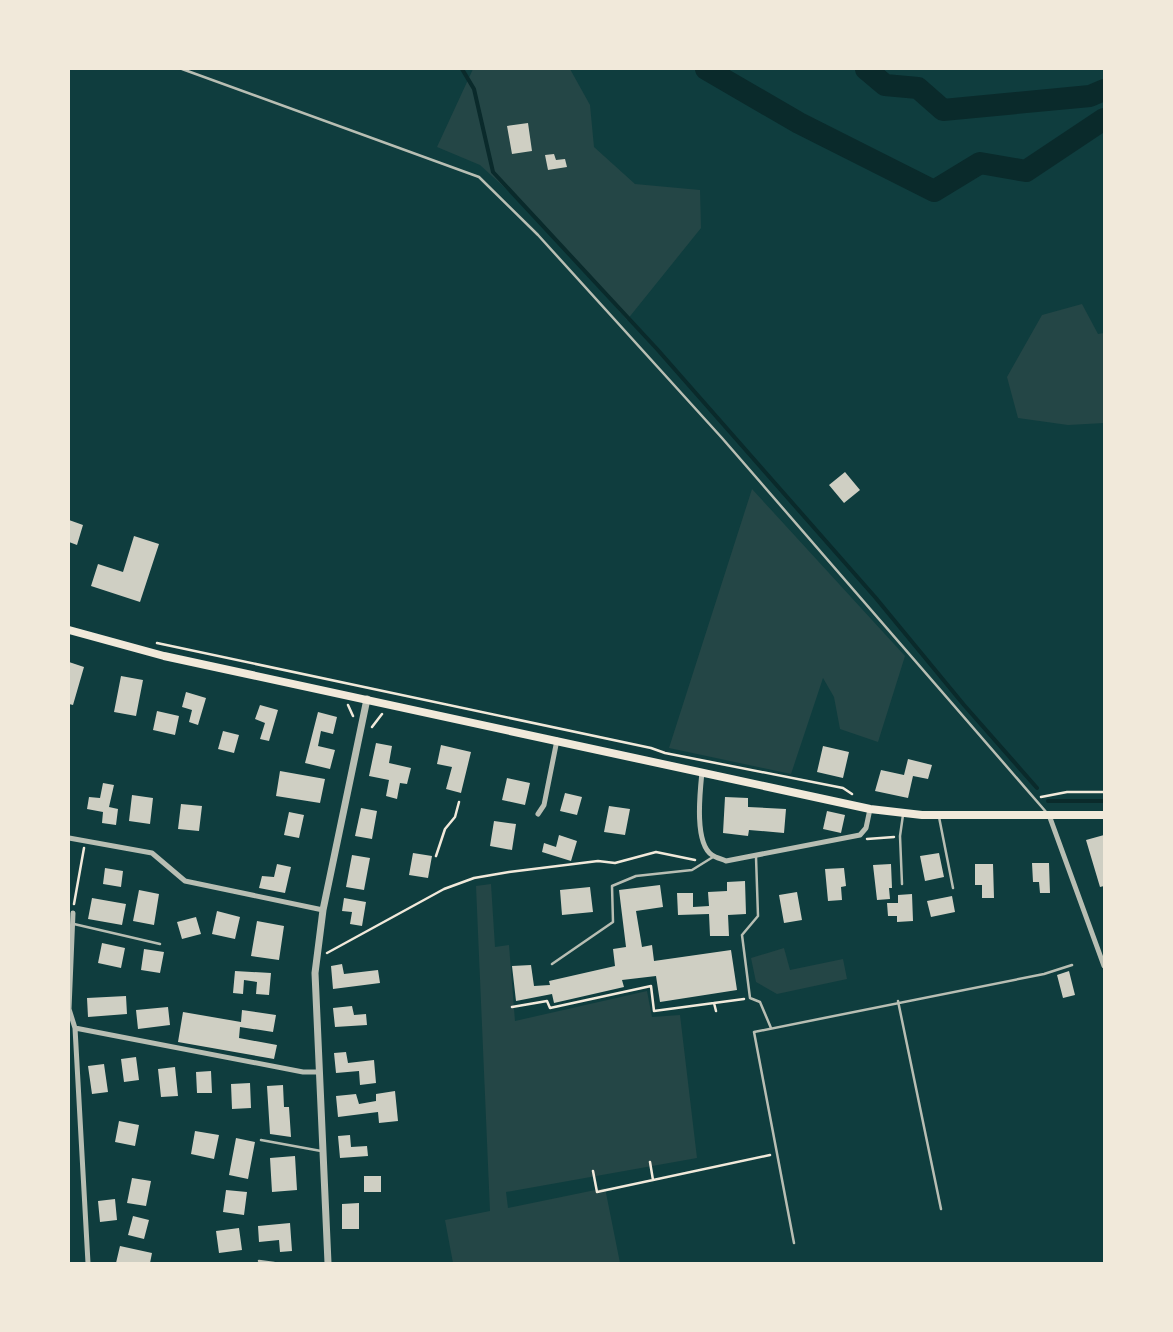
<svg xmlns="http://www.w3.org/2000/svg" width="1173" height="1332" viewBox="0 0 1173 1332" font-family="'Playfair Display',serif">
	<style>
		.green { fill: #244646 }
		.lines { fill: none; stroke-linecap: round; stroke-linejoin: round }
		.stream { stroke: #0a2a2b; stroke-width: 4 }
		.river { stroke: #0a2a2b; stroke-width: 22 }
		.building { fill: #cfcfc3 }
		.path { stroke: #f1e9da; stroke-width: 2.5 }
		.service { stroke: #b8beb3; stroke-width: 2.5 }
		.minor { stroke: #b8beb3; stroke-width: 5 }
		.tertiary { stroke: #b8beb3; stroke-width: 7 }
		.secondary { stroke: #f1e9da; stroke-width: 8 }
	</style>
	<rect width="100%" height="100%" fill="#0f3d3e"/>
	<!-- green -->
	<path class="green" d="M 473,69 L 570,69 L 590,105 L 594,147 L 635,184 L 700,190 L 701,228 L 627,320 L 540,220 L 480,165 L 437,147 Z
		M 1082,304 L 1098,334 L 1104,333 L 1104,423 L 1068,425 L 1018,418 L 1007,377 L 1042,315 Z
		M 752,489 L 905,656 L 878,742 L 840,729 L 834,697 L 823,678 L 791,774 L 669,748 Z
		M 491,884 L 495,947 L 509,945 L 515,1021 L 647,991 L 652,1017 L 680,1015 L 697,1158 L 506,1192 L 508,1208 L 605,1188 L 620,1263 L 453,1263 L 445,1220 L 490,1211 L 476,886 Z
		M 784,948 L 790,970 L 843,959 L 847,979 L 777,994 L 756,982 L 751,958 Z"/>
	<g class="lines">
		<!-- stream -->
		<path class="stream" d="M 462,69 L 474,89 L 493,172 L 657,349 L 875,597 L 964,705 L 1037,788
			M 1048,801 L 1104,801"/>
		<!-- river -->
		<path class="river" d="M 706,69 L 799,123 L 934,191 L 980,163 L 1026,171 L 1104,119
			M 866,69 L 885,85 L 918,88 L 943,110 L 1090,96 L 1104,90"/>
	</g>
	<!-- building -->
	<path class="building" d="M 528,123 L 532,151 L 512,154 L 507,126 Z
		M 554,154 L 556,160 L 565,159 L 567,167 L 548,170 L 545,155 Z
		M 845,472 L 860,490 L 844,503 L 829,485 Z
		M 69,520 L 83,525 L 77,545 L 69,542 Z
		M 134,536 L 159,544 L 140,602 L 91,586 L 98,564 L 123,572 Z
		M 69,662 L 84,667 L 73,705 L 69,704 Z
		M 121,676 L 143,680 L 136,716 L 114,712 Z
		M 186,692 L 206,698 L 198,725 L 189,722 L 192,710 L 182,707 Z
		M 260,705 L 278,710 L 269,741 L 260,739 L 265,723 L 255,719 Z
		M 157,711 L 179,716 L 175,735 L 153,730 Z
		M 318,712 L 337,717 L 333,734 L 321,731 L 318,746 L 335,750 L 330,769 L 305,763 Z
		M 223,731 L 239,735 L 234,753 L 218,749 Z
		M 376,743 L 392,746 L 389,763 L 411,768 L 407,784 L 400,783 L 397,799 L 386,796 L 389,780 L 369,776 Z
		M 441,745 L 471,752 L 461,793 L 446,789 L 452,767 L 437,764 Z
		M 823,746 L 849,752 L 843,778 L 817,772 Z
		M 908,759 L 932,765 L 928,779 L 913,776 L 908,798 L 875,791 L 881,770 L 904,775 Z
		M 280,771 L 325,779 L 320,803 L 276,796 Z
		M 507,778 L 530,783 L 525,805 L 502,800 Z
		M 103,783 L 114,785 L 109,807 L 118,809 L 116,825 L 102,823 L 103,812 L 87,809 L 89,797 L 100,798 Z
		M 565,793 L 582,797 L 577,815 L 560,811 Z
		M 132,795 L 153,798 L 150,824 L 129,821 Z
		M 725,797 L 748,798 L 748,807 L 786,809 L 784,833 L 749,830 L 748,836 L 723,833 Z
		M 181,804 L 202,806 L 199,831 L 178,829 Z
		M 609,806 L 630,809 L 625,835 L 604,832 Z
		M 361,808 L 377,811 L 372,839 L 355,836 Z
		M 827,811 L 845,815 L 841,833 L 823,829 Z
		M 289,812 L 304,815 L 299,838 L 284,835 Z
		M 494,821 L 516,824 L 512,850 L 490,846 Z
		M 559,835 L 577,841 L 571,861 L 542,852 L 544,843 L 556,847 Z
		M 1104,835 L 1104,886 L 1100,887 L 1086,840 Z
		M 413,853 L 432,856 L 428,878 L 409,875 Z
		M 939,853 L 944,877 L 925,881 L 920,856 Z
		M 352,855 L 370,858 L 364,890 L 346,887 Z
		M 1032,863 L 1049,863 L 1050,893 L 1040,893 L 1039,882 L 1033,882 Z
		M 277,864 L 291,867 L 285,893 L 259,888 L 262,876 L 274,877 Z
		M 891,864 L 892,888 L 889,888 L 890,899 L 877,900 L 873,865 Z
		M 975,864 L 993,864 L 994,898 L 982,898 L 982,885 L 975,885 Z
		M 105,868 L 123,871 L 121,887 L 103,884 Z
		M 844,868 L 846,886 L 841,887 L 842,900 L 828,901 L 825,869 Z
		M 745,881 L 746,914 L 728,915 L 729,936 L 710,936 L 709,914 L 678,915 L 677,893 L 693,893 L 693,907 L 709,906 L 708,892 L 727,891 L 727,882 Z
		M 660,885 L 663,907 L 636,911 L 642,947 L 652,945 L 654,961 L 731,950 L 737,990 L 660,1002 L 656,976 L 622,980 L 624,987 L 554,1003 L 552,994 L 516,1001 L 512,966 L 531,965 L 534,986 L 550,985 L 549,981 L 615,966 L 613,949 L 626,947 L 619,890 Z
		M 590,887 L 593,912 L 562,915 L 560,890 Z
		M 139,890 L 159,894 L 154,925 L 133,921 Z
		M 797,892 L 802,920 L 784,923 L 779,895 Z
		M 912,894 L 913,921 L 897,922 L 897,916 L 888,916 L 887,903 L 898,903 L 898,895 Z
		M 952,896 L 955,912 L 931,917 L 927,901 Z
		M 92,898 L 126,904 L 122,925 L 88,919 Z
		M 344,898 L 366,902 L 362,926 L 350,924 L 352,912 L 342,911 Z
		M 217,911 L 240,917 L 235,939 L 212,934 Z
		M 196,917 L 201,934 L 182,939 L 177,922 Z
		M 257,921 L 284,926 L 279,960 L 251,956 Z
		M 102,943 L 125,948 L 121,968 L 98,963 Z
		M 144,949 L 164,952 L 160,973 L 141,970 Z
		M 342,964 L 344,974 L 378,970 L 380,983 L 333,989 L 331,966 Z
		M 235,971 L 271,973 L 269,995 L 256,994 L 257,982 L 244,980 L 243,994 L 233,993 Z
		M 1069,971 L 1075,995 L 1063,998 L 1057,975 Z
		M 126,996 L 127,1014 L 88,1017 L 87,998 Z
		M 352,1006 L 354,1015 L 366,1014 L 367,1025 L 335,1027 L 333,1008 Z
		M 168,1007 L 170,1025 L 138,1029 L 136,1010 Z
		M 242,1010 L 276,1015 L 273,1032 L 240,1027 L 239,1038 L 277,1045 L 274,1059 L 178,1042 L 183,1012 L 241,1022 Z
		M 346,1052 L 348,1063 L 374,1060 L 376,1083 L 360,1085 L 359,1071 L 336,1073 L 334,1053 Z
		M 136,1057 L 139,1080 L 124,1082 L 121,1059 Z
		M 104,1064 L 108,1092 L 92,1094 L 88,1066 Z
		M 175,1067 L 178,1096 L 161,1097 L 158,1069 Z
		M 211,1071 L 212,1093 L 197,1093 L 196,1072 Z
		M 250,1083 L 251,1108 L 232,1109 L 231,1084 Z
		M 283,1085 L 284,1107 L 289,1107 L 291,1137 L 270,1134 L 267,1086 Z
		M 395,1091 L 398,1121 L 379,1123 L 378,1112 L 338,1117 L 336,1096 L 356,1094 L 359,1104 L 376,1101 L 376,1094 Z
		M 119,1121 L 139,1125 L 135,1146 L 115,1142 Z
		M 195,1131 L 219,1135 L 214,1159 L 191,1154 Z
		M 350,1135 L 351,1147 L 367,1146 L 368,1156 L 340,1158 L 338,1136 Z
		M 236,1138 L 255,1142 L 248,1179 L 229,1175 Z
		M 295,1156 L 297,1190 L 272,1192 L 270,1158 Z
		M 364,1176 L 381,1176 L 381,1192 L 364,1192 Z
		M 132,1178 L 151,1181 L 146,1206 L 127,1203 Z
		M 226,1190 L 247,1192 L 244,1215 L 223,1212 Z
		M 115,1199 L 117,1220 L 100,1222 L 98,1201 Z
		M 359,1203 L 359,1229 L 342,1229 L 342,1204 Z
		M 133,1216 L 149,1220 L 144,1239 L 128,1235 Z
		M 290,1223 L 292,1251 L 280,1252 L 279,1240 L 259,1242 L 258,1226 Z
		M 239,1228 L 242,1250 L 219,1253 L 216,1231 Z
		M 120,1246 L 152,1253 L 150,1263 L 116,1263 Z"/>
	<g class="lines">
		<!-- path -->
		<path class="path" d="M 157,643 L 651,748 L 665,753 L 843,788 L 852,794
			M 348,705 L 353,716
			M 372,727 L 382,714
			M 1041,797 L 1067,792 L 1104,792
			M 867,839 L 894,837
			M 436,856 L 445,829 L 455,817 L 459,802
			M 74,904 L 84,848
			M 327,953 L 444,889 L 474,878 L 509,872 L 598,861 L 615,863 L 656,852 L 695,860
			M 714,1003 L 716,1011
			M 512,1007 L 547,1001 L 550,1008 L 651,986 L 654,1011 L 744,999
			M 650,1162 L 653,1180
			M 593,1171 L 597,1192 L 770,1155"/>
		<!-- service -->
		<path class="service" d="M 182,69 L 479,177 L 538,235 L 722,438 L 1047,813
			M 939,817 L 953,888
			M 756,857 L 758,916 L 742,935 L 750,998 L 760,1002 L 771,1028
			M 902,884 L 900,836 L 903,815
			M 74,924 L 160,944
			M 552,964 L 613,922 L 612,886 L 636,876 L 692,870 L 713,857
			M 898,1001 L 941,1209
			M 261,1140 L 321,1151
			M 794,1243 L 754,1032 L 1044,974 L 1072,965
			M 259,1261 L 274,1263"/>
		<!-- minor -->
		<path class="minor" d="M 702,772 C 700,792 694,843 712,855 C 716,858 722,859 726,861 L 860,835 L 866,828 L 870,809
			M 538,814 L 544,805 L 557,740
			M 1049,815 L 1104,966
			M 69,838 L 152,853 L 185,881 L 323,910
			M 73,913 L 69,1009 L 75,1028 L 303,1072 L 319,1072
			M 75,1028 L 88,1263"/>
		<!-- tertiary -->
		<path class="tertiary" d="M 328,1263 L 315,973 L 323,910 L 367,699"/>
		<!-- secondary -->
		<path class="secondary" d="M 69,630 L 164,656 L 870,809 L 922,815 L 1104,815"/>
	</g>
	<!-- border -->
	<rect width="1173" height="1332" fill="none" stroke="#f1e9da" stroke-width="140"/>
</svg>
